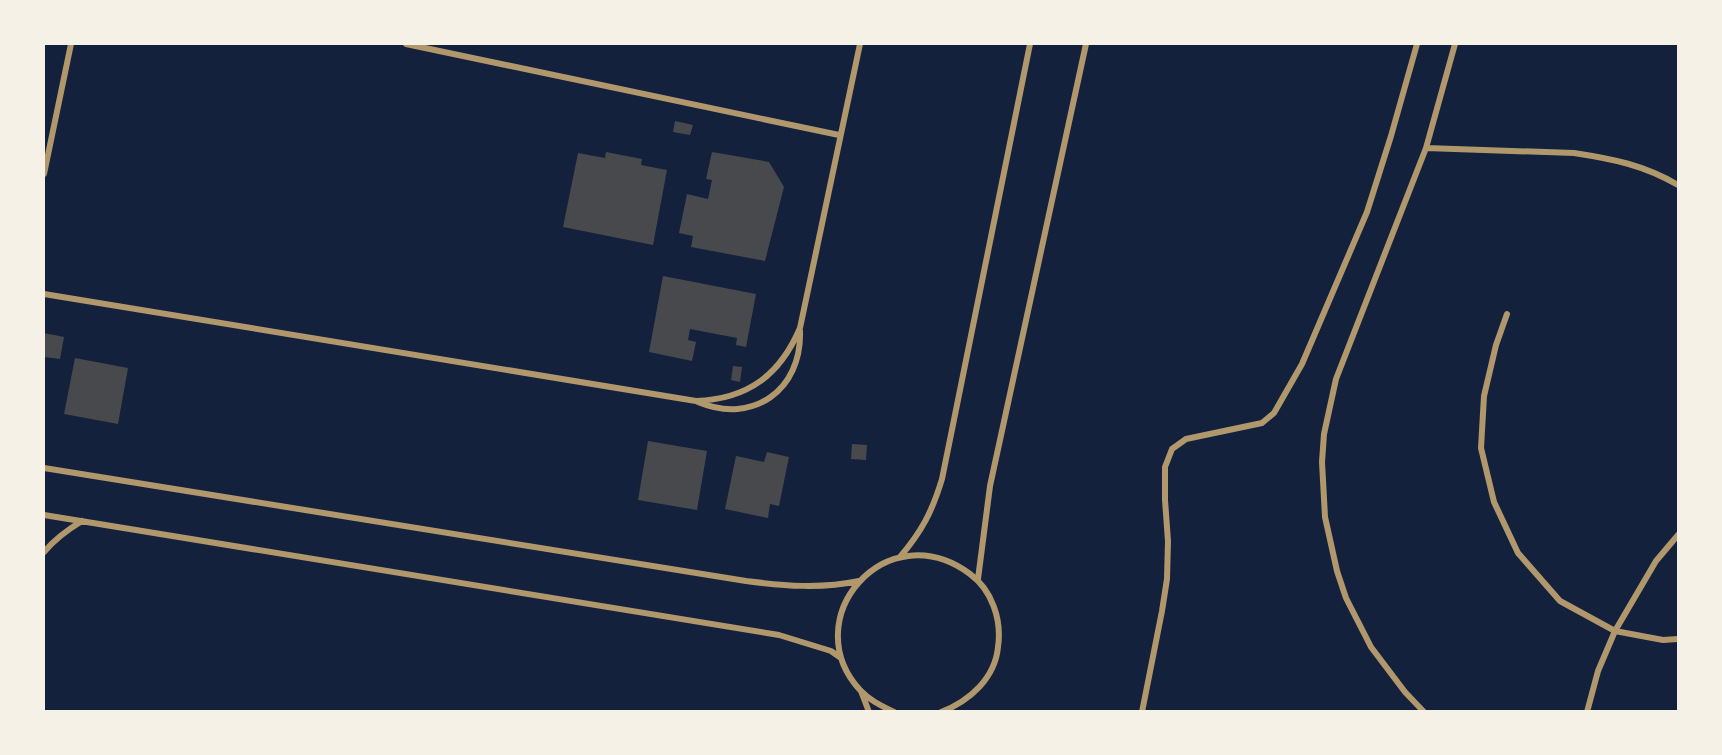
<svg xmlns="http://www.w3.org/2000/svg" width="1722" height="755" viewBox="0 0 1722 755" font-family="Inter,sans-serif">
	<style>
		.building { fill: #48494c }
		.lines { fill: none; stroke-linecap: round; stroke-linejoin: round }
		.minor { stroke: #b1986c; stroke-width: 6 }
	</style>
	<rect width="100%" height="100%" fill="#14213d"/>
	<!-- building -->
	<path class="building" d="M 675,121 L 693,125 L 690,135 L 673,132 Z
		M 606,152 L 642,159 L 641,165 L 667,170 L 653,245 L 563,227 L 578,153 L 605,158 Z
		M 712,152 L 769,162 L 784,187 L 765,261 L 691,247 L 693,236 L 679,233 L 687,194 L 708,199 L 712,180 L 706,179 Z
		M 663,276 L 756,294 L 746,347 L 736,345 L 737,338 L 690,329 L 688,340 L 696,342 L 692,361 L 649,352 Z
		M 44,333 L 64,337 L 60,359 L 44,357 Z
		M 75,358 L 128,368 L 118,424 L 64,414 Z
		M 733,366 L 742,367 L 740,382 L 731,380 Z
		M 648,441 L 707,451 L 697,510 L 638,500 Z
		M 852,444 L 867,445 L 866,460 L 851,459 Z
		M 767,452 L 789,457 L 779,506 L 770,504 L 768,518 L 725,509 L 736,456 L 764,462 Z"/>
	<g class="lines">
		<!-- minor -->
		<path class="minor" d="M 406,44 L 839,135
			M 1426,148 L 1574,153 C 1613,159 1644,165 1678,185
			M 44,174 L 71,44
			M 44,294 L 696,401 C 748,399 780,375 800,328 L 860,44
			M 1507,314 L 1496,345 L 1484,396 L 1481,448 L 1494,502 L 1518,553 L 1560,601 L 1615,631 L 1663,640 L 1678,639
			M 698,402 C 753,425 802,390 800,331
			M 44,468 L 746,581 C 785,586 821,589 859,581
			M 44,515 L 779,635 L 831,651 L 841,658
			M 44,552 C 55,539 67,530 82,521
			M 900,557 C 922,531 932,512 942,479 L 1030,44
			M 978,579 L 990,486 L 1086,44
			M 861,691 L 869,712
			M 894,712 C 882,706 869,700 860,690 C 795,619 886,512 970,574 C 992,590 1002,620 998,647 C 995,678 970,701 941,712
			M 1142,712 L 1162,611 L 1167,579 L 1168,541 L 1165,500 L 1165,467 L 1172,449 L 1186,439 L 1262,423 L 1274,413 L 1302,364 L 1367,212 L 1391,136 L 1417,44
			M 1424,712 L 1405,692 L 1371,647 L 1346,598 L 1337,571 L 1325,517 L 1322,462 L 1324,434 L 1336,379 L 1426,148 L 1455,44
			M 1587,712 L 1598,671 L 1615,631 L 1656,561 L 1678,535"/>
	</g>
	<!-- border -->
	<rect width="1722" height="755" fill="none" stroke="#f6f1e7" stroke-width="90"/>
</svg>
